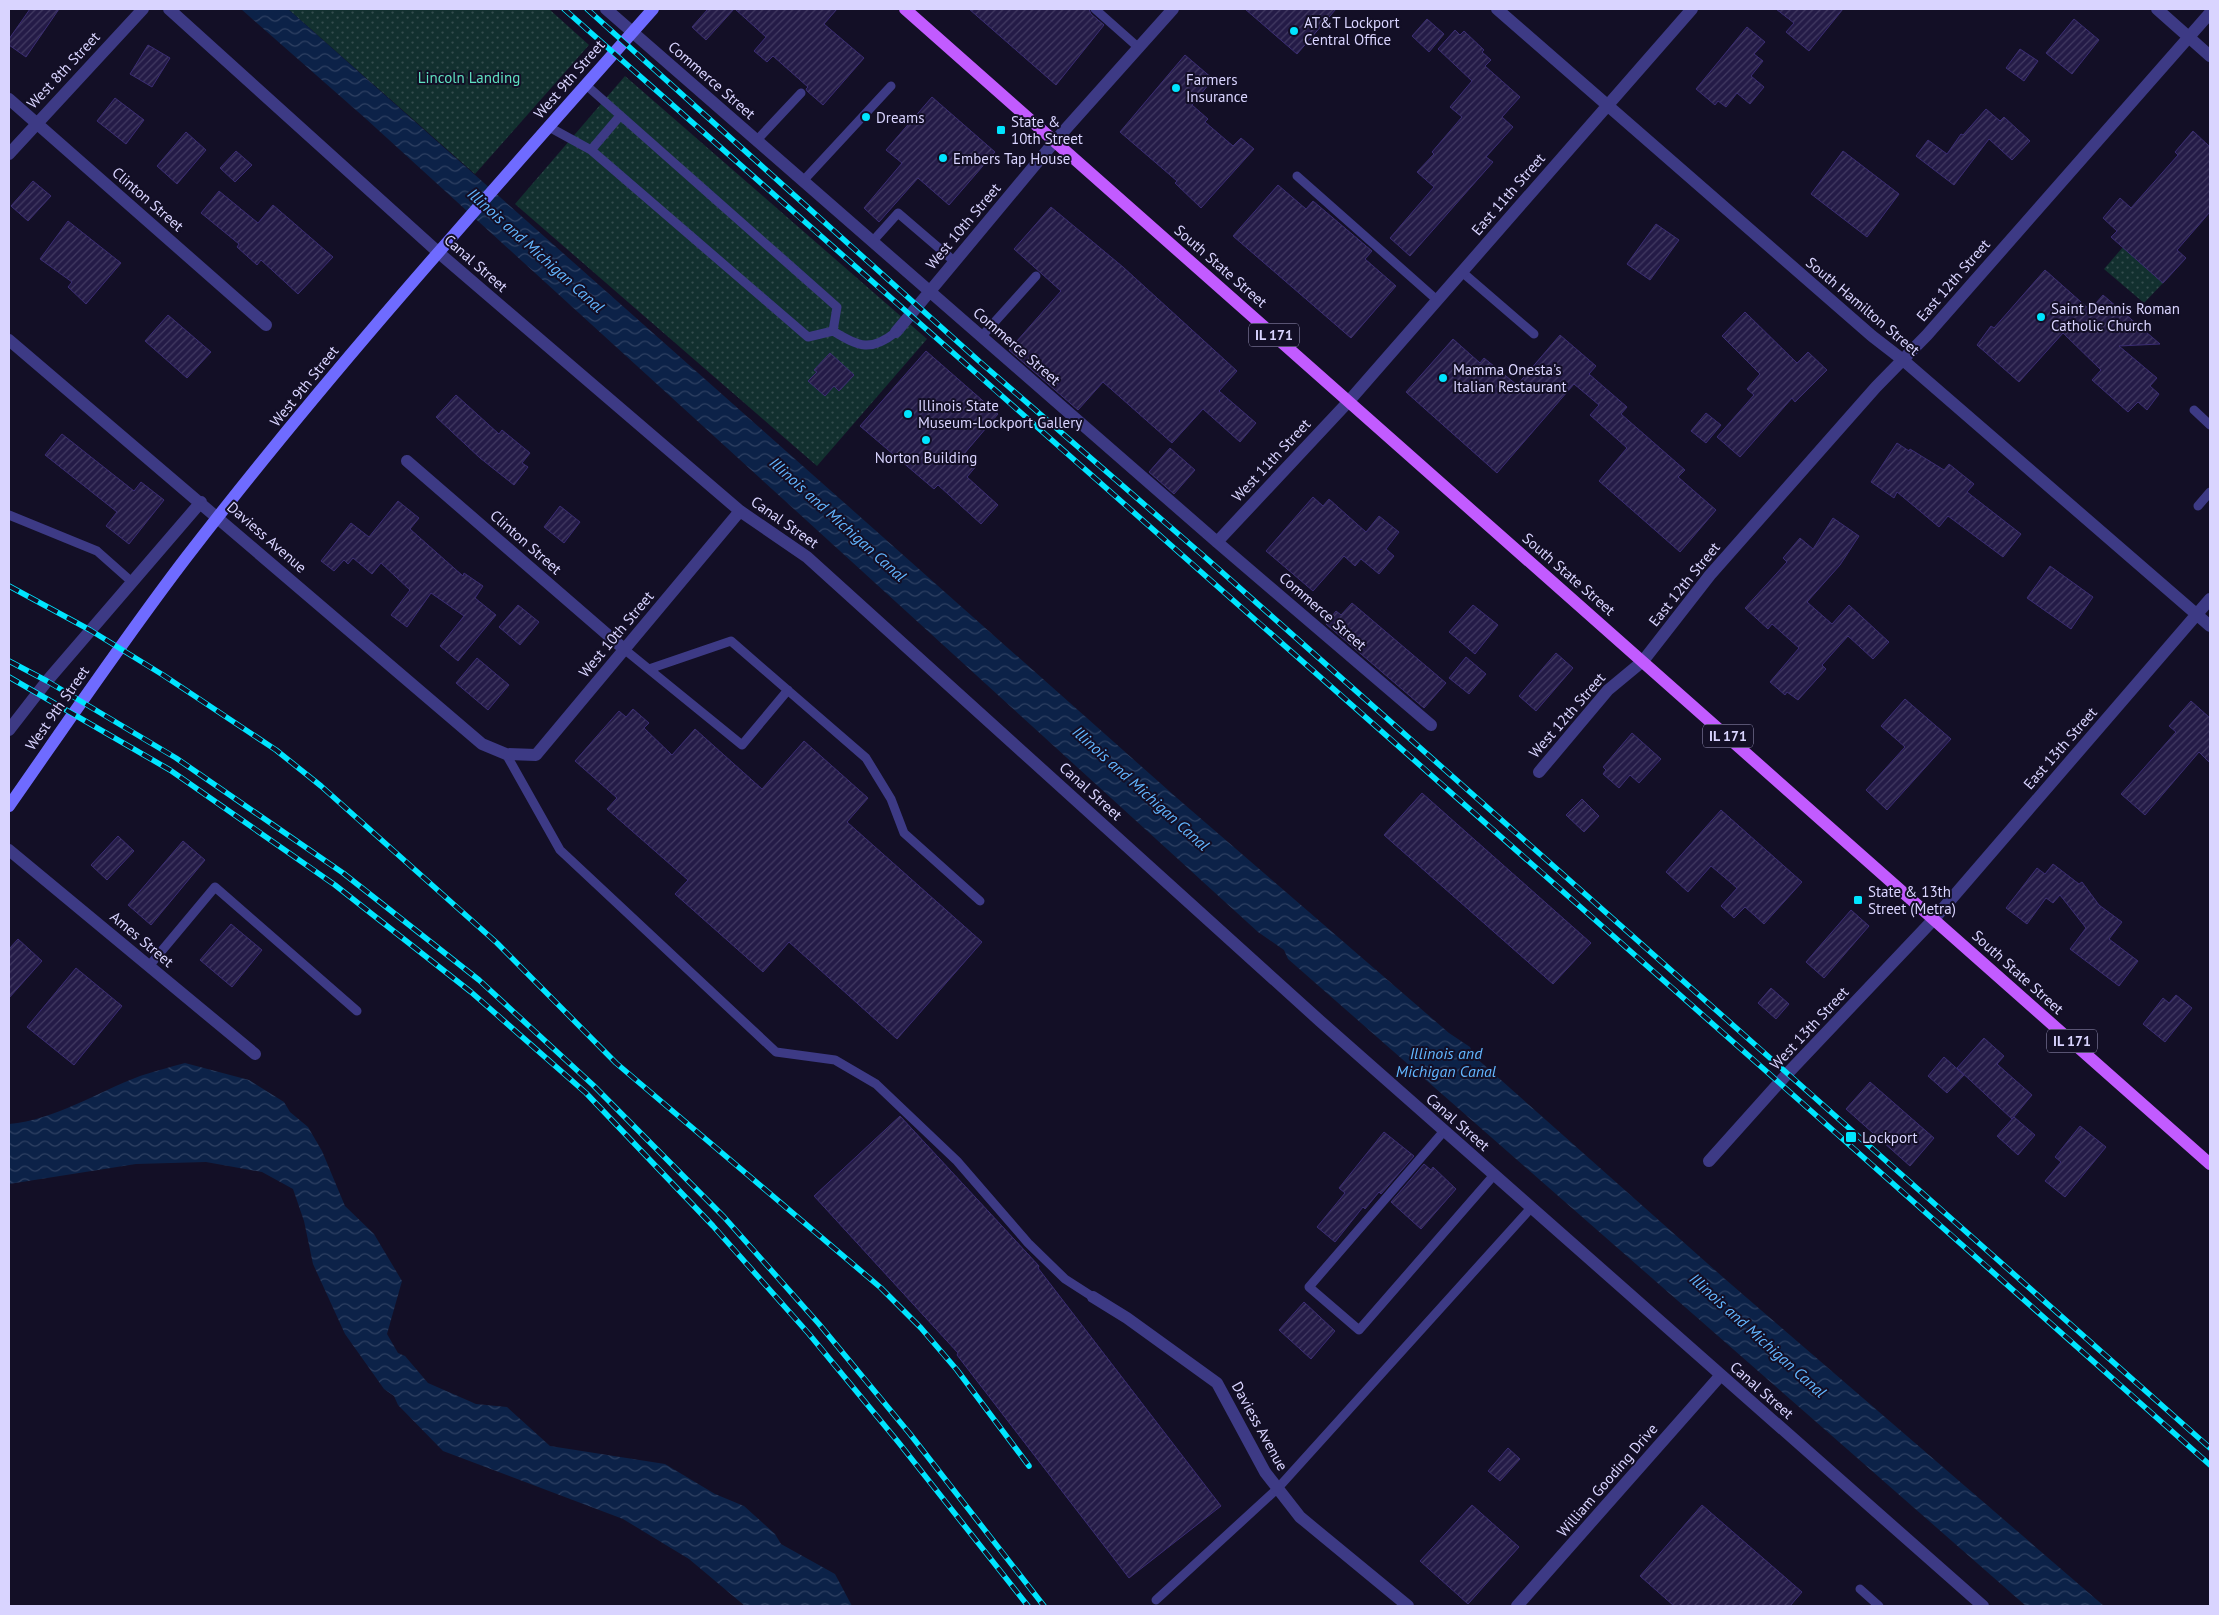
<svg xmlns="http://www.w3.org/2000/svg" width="2219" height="1615" viewBox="0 0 2219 1615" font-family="'PT Sans',sans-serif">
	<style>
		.grass { fill: url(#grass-dots) }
		.water { fill: url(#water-waves) }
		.building { fill: url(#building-hatch); stroke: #3b2d73 }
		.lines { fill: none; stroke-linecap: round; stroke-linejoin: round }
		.service { stroke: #3d3a85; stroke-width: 9 }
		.minor { stroke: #3d3a85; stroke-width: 12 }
		.secondary { stroke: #6f6bff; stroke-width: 12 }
		.primary { stroke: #c25bff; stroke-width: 12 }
		.rail-casing { stroke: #00e5ff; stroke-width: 5.5 }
		.rail { stroke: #130f26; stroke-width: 4; stroke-dasharray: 11; stroke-linecap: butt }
		.poi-dot { fill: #00e5ff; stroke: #130f26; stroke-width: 2 }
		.labels { text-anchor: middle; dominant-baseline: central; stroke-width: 4; stroke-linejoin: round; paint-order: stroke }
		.shield { fill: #130f26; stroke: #9e99be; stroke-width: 1 }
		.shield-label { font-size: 14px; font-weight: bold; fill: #d9d4ff }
		.poi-label { font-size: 15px; fill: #d9d4ff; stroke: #130f26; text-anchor: start }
		.street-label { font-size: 15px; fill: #d9d4ff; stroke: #130f26 }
		.park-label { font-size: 15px; fill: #5fe0c0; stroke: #130f26 }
		.water-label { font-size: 16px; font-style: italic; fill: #62b6ff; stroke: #130f26 }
	</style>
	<defs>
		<pattern id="grass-dots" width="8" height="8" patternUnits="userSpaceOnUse" patternTransform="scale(1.25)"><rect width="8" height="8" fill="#12302f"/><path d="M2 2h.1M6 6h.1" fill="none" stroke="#344d4e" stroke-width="1.8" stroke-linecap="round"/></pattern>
		<pattern id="water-waves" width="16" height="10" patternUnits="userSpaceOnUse" patternTransform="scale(1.25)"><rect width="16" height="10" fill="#0c2248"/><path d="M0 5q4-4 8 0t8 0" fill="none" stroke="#2f4163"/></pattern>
		<pattern id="building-hatch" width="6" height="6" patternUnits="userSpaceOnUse" patternTransform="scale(1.25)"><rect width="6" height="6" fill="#241b47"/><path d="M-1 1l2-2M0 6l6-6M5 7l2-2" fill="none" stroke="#433b63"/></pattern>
	</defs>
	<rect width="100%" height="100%" fill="#130f26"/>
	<!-- grass -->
	<path class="grass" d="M 288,9 L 549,9 L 589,45 L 475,174 Z
		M 625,76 L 927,339 L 817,466 L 515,204 Z
		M 2123,247 L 2163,283 L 2144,303 L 2104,269 Z"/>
	<!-- water -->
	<path class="water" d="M 241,9 L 288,9 L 1177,798 L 1449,1033 L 1470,1047 L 1474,1056 L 1725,1279 L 2104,1606 L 2026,1606 L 1288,959 L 1284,950 L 1258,932 L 365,118 Z
		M 185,1063 L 249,1080 L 284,1102 L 290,1112 L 308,1127 L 322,1151 L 345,1206 L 374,1234 L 402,1281 L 387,1334 L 398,1353 L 405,1356 L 428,1383 L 476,1404 L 507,1407 L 550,1446 L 665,1464 L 715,1494 L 744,1506 L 775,1534 L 781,1544 L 835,1574 L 852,1606 L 745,1606 L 689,1559 L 623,1519 L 443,1451 L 398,1405 L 394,1396 L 384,1389 L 345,1334 L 313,1264 L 304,1221 L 293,1189 L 262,1172 L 206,1162 L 136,1164 L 9,1184 L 9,1124 C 55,1120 97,1092 140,1076 C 155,1071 170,1067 185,1063 Z"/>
	<!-- building -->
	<path class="building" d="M 30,9 L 59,9 L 26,57 L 9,45 L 9,39 Z
		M 708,9 L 734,9 L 706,40 L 692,27 Z
		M 735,9 L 837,9 L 824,24 L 864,58 L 823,105 L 807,91 L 806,89 L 808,87 L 773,56 L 767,62 L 754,51 L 766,37 Z
		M 969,9 L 1089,9 L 1091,14 L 1104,25 L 1056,85 Z
		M 1245,9 L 1336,9 L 1297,54 Z
		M 1776,9 L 1843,9 L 1809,51 L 1786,32 L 1794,23 Z
		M 1427,19 L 1444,34 L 1429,52 L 1412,36 Z
		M 2074,19 L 2099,40 L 2072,74 L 2046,53 Z
		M 1747,27 L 1765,42 L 1754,54 L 1763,61 L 1751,76 L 1764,87 L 1750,104 L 1737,93 L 1726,107 L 1718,101 L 1715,105 L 1696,89 Z
		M 1455,30 L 1460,35 L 1464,31 L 1484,50 L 1482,52 L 1491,60 L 1485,66 L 1520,97 L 1502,117 L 1513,127 L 1486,157 L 1493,162 L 1410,256 L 1390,238 L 1434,187 L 1417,172 L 1434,154 L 1432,152 L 1462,117 L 1450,107 L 1472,81 L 1438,49 Z
		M 148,45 L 170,58 L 152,87 L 130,74 Z
		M 2020,49 L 2038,61 L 2024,81 L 2006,68 Z
		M 1185,55 L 1213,79 L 1192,105 L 1208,119 L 1205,122 L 1233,146 L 1241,138 L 1254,149 L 1201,208 L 1175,183 L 1177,181 L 1120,132 Z
		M 932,97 L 995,152 L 949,205 L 918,178 L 879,222 L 864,208 L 902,163 L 886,150 Z
		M 115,98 L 144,120 L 126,144 L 97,121 Z
		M 1986,109 L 2000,121 L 2004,117 L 2030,141 L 2012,160 L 1989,139 L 1954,185 L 1916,156 L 1928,140 L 1947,154 L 1961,134 L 1963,135 Z
		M 2193,131 L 2210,147 L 2210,212 L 2177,250 L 2186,258 L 2163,283 L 2111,237 L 2117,231 L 2103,218 L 2120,198 L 2131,208 L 2178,155 L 2175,152 Z
		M 186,132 L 206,150 L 177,184 L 157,166 Z
		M 236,151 L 252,165 L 235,182 L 220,168 Z
		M 1843,151 L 1899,194 L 1867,237 L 1811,194 Z
		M 33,181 L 51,196 L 28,221 L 11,206 Z
		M 1278,185 L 1306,209 L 1313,201 L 1372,251 L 1365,259 L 1396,286 L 1351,338 L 1233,236 Z
		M 219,191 L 258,223 L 273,205 L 333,257 L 298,294 L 261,260 L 257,265 L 237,247 L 239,244 L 201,213 Z
		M 1051,207 L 1123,267 L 1237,371 L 1219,391 L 1256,423 L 1240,442 L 1203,409 L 1172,443 L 1103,382 L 1078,410 L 1009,350 L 1061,291 L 1014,249 Z
		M 68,221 L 121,263 L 86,304 L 68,287 L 72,282 L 40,259 Z
		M 1656,224 L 1679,240 L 1650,280 L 1627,264 Z
		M 2045,270 L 2090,310 L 2103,295 L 2160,344 L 2119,346 L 2157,378 L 2150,386 L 2159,394 L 2147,410 L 2138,402 L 2128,412 L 2092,380 L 2101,370 L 2063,333 L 2019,382 L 1977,345 L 1991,326 L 1994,328 Z
		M 1745,312 L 1797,363 L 1808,352 L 1827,370 L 1795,402 L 1792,398 L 1740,457 L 1717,437 L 1754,395 L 1747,389 L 1760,374 L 1722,336 Z
		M 168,315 L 211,352 L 187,378 L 145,341 Z
		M 1560,335 L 1596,366 L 1589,374 L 1627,407 L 1621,414 L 1685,470 L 1678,477 L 1716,510 L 1680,552 L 1599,481 L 1627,448 L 1590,415 L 1599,405 L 1574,384 L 1497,473 L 1406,392 L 1453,339 L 1480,363 L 1484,358 L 1517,385 Z
		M 926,351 L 998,414 L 964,454 L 977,465 L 967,477 L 998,505 L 981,524 L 938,485 L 934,489 L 860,426 Z
		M 830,353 L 854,375 L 839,391 L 834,386 L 825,396 L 808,381 L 817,372 L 814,370 Z
		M 456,395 L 499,434 L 502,430 L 530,453 L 522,463 L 528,467 L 514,485 L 480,458 L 436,417 Z
		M 1706,413 L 1721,425 L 1706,443 L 1691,431 Z
		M 62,434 L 134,491 L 141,482 L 164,500 L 129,544 L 106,526 L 117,512 L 45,455 Z
		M 1897,443 L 1909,451 L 1910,449 L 1944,470 L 1949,464 L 1974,484 L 1967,492 L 2021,534 L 2003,557 L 1948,516 L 1939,527 L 1897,492 L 1894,498 L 1871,482 Z
		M 1170,448 L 1195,470 L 1174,494 L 1149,472 Z
		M 1313,497 L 1323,506 L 1329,499 L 1366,532 L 1379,516 L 1399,532 L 1386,549 L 1394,556 L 1379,574 L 1361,559 L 1355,566 L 1344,556 L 1313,591 L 1266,551 Z
		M 398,501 L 419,518 L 410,529 L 463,576 L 464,573 L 483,586 L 475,598 L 496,615 L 458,661 L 440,646 L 464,616 L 431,593 L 407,627 L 391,615 L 410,590 L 381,563 L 372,574 L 353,558 L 348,564 L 344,560 L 334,571 L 321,561 L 351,523 L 369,537 Z
		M 560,506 L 580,522 L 564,543 L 544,527 Z
		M 1833,518 L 1859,536 L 1840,565 L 1807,602 L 1832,624 L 1849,605 L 1889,642 L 1873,659 L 1848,636 L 1822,665 L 1826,669 L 1798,700 L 1787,692 L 1785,695 L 1770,682 L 1799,648 L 1772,624 L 1768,629 L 1745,608 L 1787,562 L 1783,558 L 1800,538 L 1813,549 Z
		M 2050,566 L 2093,597 L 2071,629 L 2027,598 Z
		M 1352,603 L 1446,683 L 1424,708 L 1326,624 L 1336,611 L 1341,615 Z
		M 518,605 L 539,622 L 520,645 L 499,627 Z
		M 1473,605 L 1498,625 L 1475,654 L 1449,632 Z
		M 1556,653 L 1573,668 L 1536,711 L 1519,696 Z
		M 1466,657 L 1486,674 L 1469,694 L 1449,678 Z
		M 477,658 L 509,685 L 488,710 L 456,683 Z
		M 1905,699 L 1951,739 L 1887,810 L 1866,790 L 1905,747 L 1881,726 Z
		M 2191,701 L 2210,718 L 2210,763 L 2199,752 L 2145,815 L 2121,794 L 2176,732 L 2169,726 Z
		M 633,709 L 649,723 L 644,728 L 672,755 L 695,729 L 762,789 L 804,741 L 868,798 L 847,822 L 982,942 L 897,1039 L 789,942 L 763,972 L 675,894 L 688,880 L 607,809 L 617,798 L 575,761 L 619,711 L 626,717 Z
		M 1632,733 L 1661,759 L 1639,783 L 1630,775 L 1619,788 L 1603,774 L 1606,770 L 1603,767 Z
		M 1422,793 L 1591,943 L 1553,984 L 1384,835 Z
		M 1582,799 L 1599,816 L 1584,832 L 1566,815 Z
		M 1721,810 L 1802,882 L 1764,924 L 1745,907 L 1734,918 L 1721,906 L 1737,888 L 1711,866 L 1688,892 L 1666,872 Z
		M 118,836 L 134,851 L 107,880 L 91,865 Z
		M 183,841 L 205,860 L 151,925 L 128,905 Z
		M 2053,864 L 2079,884 L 2082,882 L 2099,905 L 2122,922 L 2109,939 L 2138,961 L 2119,986 L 2070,949 L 2086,928 L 2060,895 L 2053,903 L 2046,898 L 2027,924 L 2006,908 L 2037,868 L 2045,874 Z
		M 1851,910 L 1869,926 L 1824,978 L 1806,962 Z
		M 231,924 L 262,950 L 232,987 L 200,960 Z
		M 18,939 L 42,961 L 9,998 L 9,949 Z
		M 76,968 L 122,1006 L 74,1065 L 27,1027 Z
		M 1771,988 L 1789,1004 L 1776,1019 L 1758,1003 Z
		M 2176,995 L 2192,1008 L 2165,1042 L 2143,1024 L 2163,998 L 2169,1003 Z
		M 1984,1038 L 2004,1056 L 1997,1064 L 2032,1095 L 2012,1119 L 1957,1068 Z
		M 1944,1057 L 1964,1075 L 1947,1093 L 1928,1076 Z
		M 1870,1082 L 1934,1138 L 1910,1166 L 1846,1109 Z
		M 900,1116 L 1039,1266 L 1038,1268 L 1221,1506 L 1129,1578 L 957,1355 L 958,1353 L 814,1196 Z
		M 2014,1117 L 2035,1135 L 2018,1155 L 1997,1136 Z
		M 2080,1126 L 2106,1147 L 2065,1197 L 2045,1181 L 2061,1162 L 2055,1157 Z
		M 1384,1132 L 1414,1156 L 1381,1194 L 1379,1192 L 1365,1209 L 1363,1207 L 1335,1242 L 1317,1227 L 1345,1193 L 1339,1188 Z
		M 1424,1164 L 1431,1170 L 1433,1167 L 1456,1189 L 1421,1229 L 1391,1202 Z
		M 1304,1302 L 1335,1331 L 1311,1359 L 1279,1330 Z
		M 1508,1448 L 1520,1459 L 1500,1481 L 1488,1471 Z
		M 1472,1505 L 1519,1547 L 1468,1604 L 1420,1561 Z
		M 1702,1505 L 1802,1592 L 1790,1606 L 1674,1606 L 1640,1576 Z"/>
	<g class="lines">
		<!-- service -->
		<path class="service" d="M 1095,9 L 1139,48
			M 586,85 L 837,307 L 833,331
			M 549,127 L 591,150 L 808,337 L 833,331 C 859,347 871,352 896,332
			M 756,141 L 801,93
			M 591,150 L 619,117
			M 1297,176 L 1437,300
			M 803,181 L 891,86
			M 872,242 L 898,213 L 954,261
			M 1462,272 L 1534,334
			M 982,336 L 1036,276
			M 2194,410 L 2210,425
			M 2198,506 L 2210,492
			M 9,515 L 97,551 L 132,582
			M 624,649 L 742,745 L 788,690
			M 649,669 L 731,641 L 866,758 L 891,799 L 904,833 L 980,901
			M 506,754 L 560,850 L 776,1052 L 835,1060 L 876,1084 L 957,1161 L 1028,1243 L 1065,1279 L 1093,1297
			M 149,966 L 215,887 L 357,1011
			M 1444,1131 L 1309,1287 L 1359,1330 L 1494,1175
			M 1860,1589 L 1879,1606
			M 1156,1600 L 1278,1488 L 1531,1208"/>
		<!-- minor -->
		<path class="minor" d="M 169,9 L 439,253 L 740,511 L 807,557 L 1320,1021 L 1983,1606
			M 606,9 L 1217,542 L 1431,725
			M 1497,9 L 1872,336 L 1903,360 L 2210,626
			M 2157,9 L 2210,56
			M 9,99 L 266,325
			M 9,154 L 143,9
			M 896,332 L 1055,141 L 1173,9
			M 9,340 L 482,744 L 506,754 L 536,755 L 740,511
			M 407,461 L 624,649
			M 1217,542 L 1349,401 L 1692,9
			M 9,730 L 47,681 L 201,502
			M 1539,772 L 1608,690 L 1643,661 L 1710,575 L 1876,387 L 1927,335 L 2210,13
			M 9,850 L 255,1054
			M 1709,1161 L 1787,1074 L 1934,919 L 2210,599
			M 1093,1297 L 1127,1318 L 1217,1383 L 1265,1472 L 1300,1517 L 1408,1606
			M 1517,1606 L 1721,1375"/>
		<!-- secondary -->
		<path class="secondary" d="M 9,806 C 67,723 124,639 185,559 C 332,368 494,189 653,9"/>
		<!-- primary -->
		<path class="primary" d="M 905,9 L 2210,1164"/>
		<!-- rail casing -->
		<g class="rail-casing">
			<path id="rail" d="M 564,9 C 1113,495 1663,978 2210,1465
				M 587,9 L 980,362 L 1206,558 L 2210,1448
				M 9,586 L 90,630 L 163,675 L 276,750 L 321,786 L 497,943 L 616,1063 L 881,1288 L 921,1328 L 957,1370 L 1029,1466
				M 9,661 L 47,681 L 176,758 L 343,873 L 479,980 L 593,1085 L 724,1217 L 819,1324 L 910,1434 L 1044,1606
				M 9,677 L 170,770 L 335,885 L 471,992 L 586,1093 L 713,1226 L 809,1334 L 899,1443 L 1028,1606"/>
		</g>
		<!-- rail -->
		<use href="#rail" class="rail"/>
	</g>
	<!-- markers -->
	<g class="poi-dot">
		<circle cx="1294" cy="31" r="5"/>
		<circle cx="1176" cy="88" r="5"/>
		<circle cx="866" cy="117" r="5"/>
		<rect x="996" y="125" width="10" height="10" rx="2.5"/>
		<circle cx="943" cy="158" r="5"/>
		<circle cx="2041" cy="317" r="5"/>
		<circle cx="1443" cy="378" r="5"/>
		<circle cx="908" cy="414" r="5"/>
		<circle cx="926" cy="440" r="5"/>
		<rect x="1853" y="895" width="10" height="10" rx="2.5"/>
		<rect x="1845" y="1131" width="12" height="12" rx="2.5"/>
	</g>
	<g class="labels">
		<!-- shield labels -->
		<g class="shield">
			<rect x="1249" y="323.5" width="50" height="23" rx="4"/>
			<rect x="1703" y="724.5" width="50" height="23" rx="4"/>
			<rect x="2047" y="1029.5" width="50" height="23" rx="4"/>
		</g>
		<g class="shield-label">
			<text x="1274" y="335">IL 171</text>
			<text x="1728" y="736">IL 171</text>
			<text x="2072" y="1041">IL 171</text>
		</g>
		<!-- poi labels -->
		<g class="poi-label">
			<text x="1304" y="22">AT&amp;T Lockport<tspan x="1304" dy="17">Central Office</tspan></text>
			<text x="1186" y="79">Farmers<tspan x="1186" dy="17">Insurance</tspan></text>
			<text x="876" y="117">Dreams</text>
			<text x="1011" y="121">State &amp;<tspan x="1011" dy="17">10th Street</tspan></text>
			<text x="953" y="158">Embers Tap House</text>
			<text x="2051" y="308">Saint Dennis Roman<tspan x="2051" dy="17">Catholic Church</tspan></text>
			<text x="1453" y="369">Mamma Onesta's<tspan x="1453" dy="17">Italian Restaurant</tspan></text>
			<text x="918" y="405">Illinois State<tspan x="918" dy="17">Museum-Lockport Gallery</tspan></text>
			<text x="926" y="457" text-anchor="middle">Norton Building</text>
			<text x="1868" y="891">State &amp; 13th<tspan x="1868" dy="17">Street (Metra)</tspan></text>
			<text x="1862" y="1137">Lockport</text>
		</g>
		<!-- street labels -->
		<g class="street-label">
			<text transform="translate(63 70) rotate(-47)">West 8th Street</text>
			<text transform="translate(569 79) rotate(-49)">West 9th Street</text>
			<text transform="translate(712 80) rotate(41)">Commerce Street</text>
			<text transform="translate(1508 194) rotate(-49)">East 11th Street</text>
			<text transform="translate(148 199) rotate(41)">Clinton Street</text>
			<text transform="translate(963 226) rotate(-50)">West 10th Street</text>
			<text transform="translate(476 263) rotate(41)">Canal Street</text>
			<text transform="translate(1221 266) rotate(41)">South State Street</text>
			<text transform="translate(1953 280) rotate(-49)">East 12th Street</text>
			<text transform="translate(1863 306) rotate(40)">South Hamilton Street</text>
			<text transform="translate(1017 346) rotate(41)">Commerce Street</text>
			<text transform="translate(304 386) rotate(-51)">West 9th Street</text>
			<text transform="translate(1271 460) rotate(-47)">West 11th Street</text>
			<text transform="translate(785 522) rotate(35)">Canal Street</text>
			<text transform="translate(267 537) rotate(41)">Daviess Avenue</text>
			<text transform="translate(526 542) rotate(41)">Clinton Street</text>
			<text transform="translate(1569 574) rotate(41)">South State Street</text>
			<text transform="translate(1684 584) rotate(-51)">East 12th Street</text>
			<text transform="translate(1323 611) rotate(41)">Commerce Street</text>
			<text transform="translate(616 634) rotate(-50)">West 10th Street</text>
			<text transform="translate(57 708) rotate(-55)">West 9th Street</text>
			<text transform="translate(1567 715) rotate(-49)">West 12th Street</text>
			<text transform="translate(2060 748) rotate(-49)">East 13th Street</text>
			<text transform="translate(1091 791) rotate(42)">Canal Street</text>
			<text transform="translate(142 939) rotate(40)">Ames Street</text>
			<text transform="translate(2018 972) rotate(42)">South State Street</text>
			<text transform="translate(1809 1028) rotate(-47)">West 13th Street</text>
			<text transform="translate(1458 1122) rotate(41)">Canal Street</text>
			<text transform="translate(1762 1390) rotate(41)">Canal Street</text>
			<text transform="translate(1260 1426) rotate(61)">Daviess Avenue</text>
			<text transform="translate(1607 1480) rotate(-49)">William Gooding Drive</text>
		</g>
		<!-- park labels -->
		<g class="park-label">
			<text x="469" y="77">Lincoln Landing</text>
		</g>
		<!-- water labels -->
		<g class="water-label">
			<text transform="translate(536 250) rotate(42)">Illinois and Michigan Canal</text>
			<text transform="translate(838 519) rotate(42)">Illinois and Michigan Canal</text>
			<text transform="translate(1141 788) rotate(42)">Illinois and Michigan Canal</text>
			<text x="1446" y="1053">Illinois and<tspan x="1446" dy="18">Michigan Canal</tspan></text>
			<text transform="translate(1758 1335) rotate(42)">Illinois and Michigan Canal</text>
		</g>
	</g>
	<!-- border -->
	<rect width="2219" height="1615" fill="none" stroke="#d9d4ff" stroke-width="20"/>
</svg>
